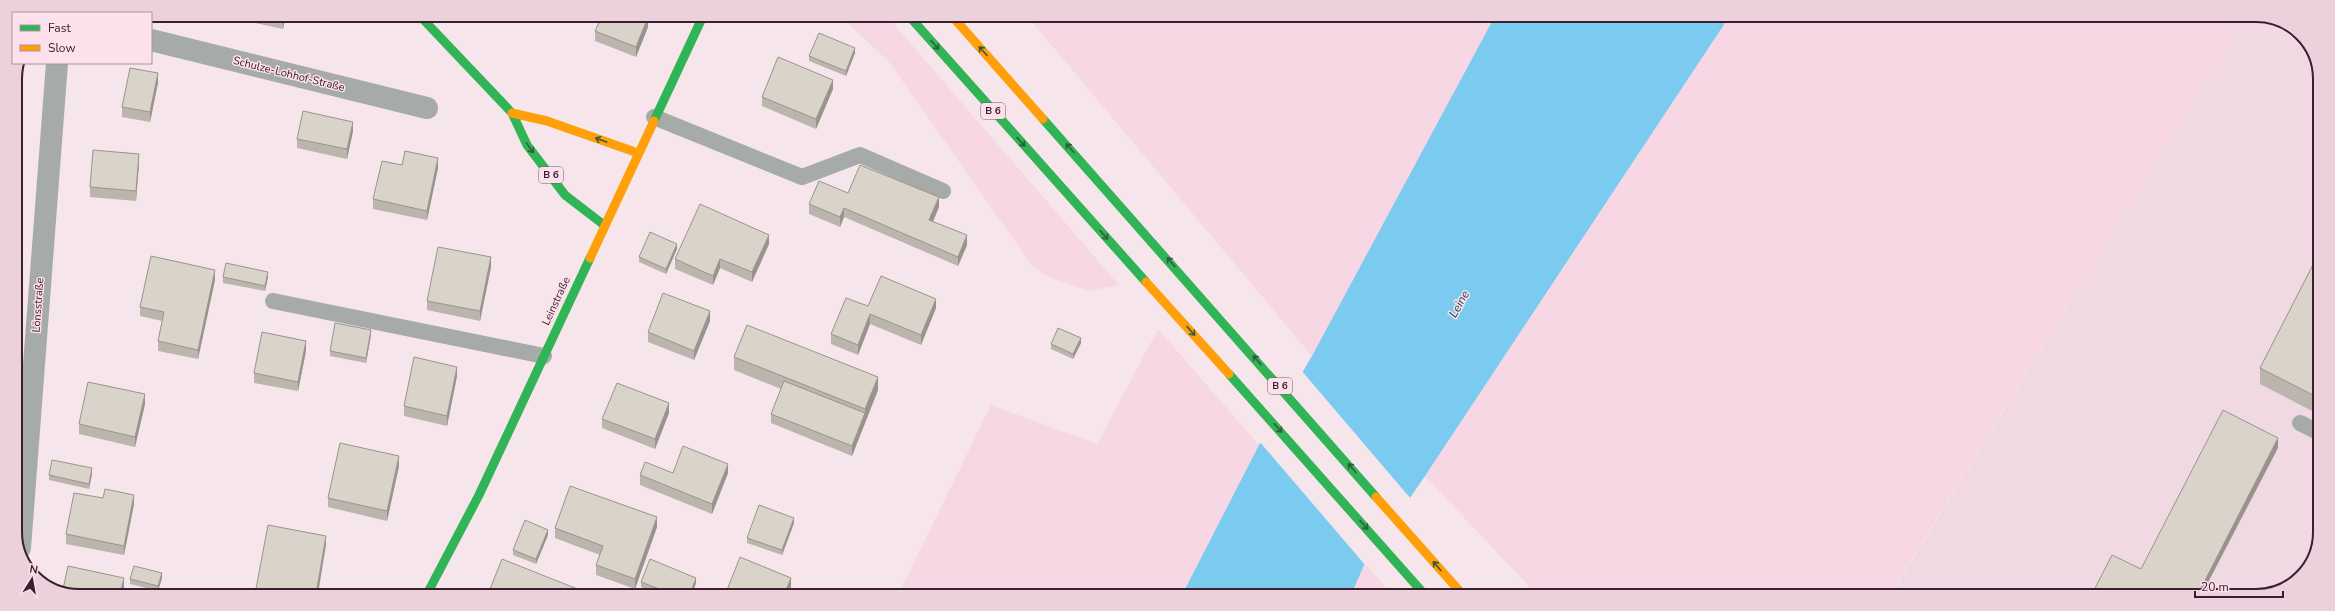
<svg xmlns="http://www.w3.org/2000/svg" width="2335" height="611" viewBox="0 0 2335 611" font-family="'Nunito Sans',sans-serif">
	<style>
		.built { fill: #f1d9e3 }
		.green { fill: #f7d7e4 }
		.water { fill: #7bcaf0 }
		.pier { fill: #f6e6ec }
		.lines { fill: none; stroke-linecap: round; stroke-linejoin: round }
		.lane { stroke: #a6aaa9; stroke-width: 16 }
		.street { stroke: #a6aaa9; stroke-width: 22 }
		.fast { stroke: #30b455; stroke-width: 9 }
		.slow { stroke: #ff9f0a; stroke-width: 9 }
		.wall { fill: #bbb5ad }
		.shaded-wall { fill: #98948d }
		.building { fill: #d9d3c9; stroke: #98948d }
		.oneway { stroke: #355b3c }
		.labels { text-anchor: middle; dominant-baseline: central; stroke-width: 3; stroke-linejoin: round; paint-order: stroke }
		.shield { fill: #fce0eb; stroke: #745a65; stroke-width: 1 }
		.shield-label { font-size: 10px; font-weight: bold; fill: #39202c }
		.street-label { font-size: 11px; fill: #39202c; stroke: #fce0eb }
		.water-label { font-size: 12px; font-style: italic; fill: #083d52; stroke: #fce0eb }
		.rim { fill: none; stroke: #39202c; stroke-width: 2 }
	</style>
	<rect width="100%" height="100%" fill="#f6e6ec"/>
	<!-- built -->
	<path class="built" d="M 2245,17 L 2273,17 L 2304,37 L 2320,74 L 2318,549 L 2295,583 L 2257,596 L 1890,596 Z"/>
	<!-- green -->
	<path class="green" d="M 840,16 L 887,16 L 1119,285 L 1088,291 L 1045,275 L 1033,267 L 889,62 Z
		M 1027,16 L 1495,16 L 1312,356 Z
		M 1729,17 L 2245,17 L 1889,596 L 1537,595 L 1425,476 Z
		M 1158,329 L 1259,445 L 1182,595 L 898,595 L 991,405 L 1097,444 Z
		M 1365,563 L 1392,595 L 1351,595 Z"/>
	<!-- water -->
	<path class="water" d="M 1495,16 L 1729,17 L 1425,476 L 1365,563 L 1351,595 L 1182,595 L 1259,445 L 1312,356 Z"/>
	<!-- pier -->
	<path class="pier" d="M 1301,370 L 1411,499 L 1366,566 L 1259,441 Z"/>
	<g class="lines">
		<!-- lane -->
		<path class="lane" d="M 654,117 L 802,177 L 860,155 L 943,191
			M 273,301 L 544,356
			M 2300,423 L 2318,432"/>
		<!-- street -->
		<path class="street" d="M 151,40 L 427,108
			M 20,548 L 57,63"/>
		<!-- fast -->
		<path class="fast" d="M 419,15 L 512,113 L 527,145 L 565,195 L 604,225
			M 909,16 L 1146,282
			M 1043,119 L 1376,497
			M 654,121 L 703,16
			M 1229,374 L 1425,595
			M 427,594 L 479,495 L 590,258"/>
		<!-- slow -->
		<path class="slow" d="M 952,16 L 1043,119
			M 512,113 L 547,121 L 638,153
			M 590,258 L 654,121
			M 1146,282 L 1229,374
			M 1376,497 L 1463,595"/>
	</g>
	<!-- wall -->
	<path class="wall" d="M 218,15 L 286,15 L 283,29 Z
		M 648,27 L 636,57 L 595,41 L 595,31 Z
		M 855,53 L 846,76 L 809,61 L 809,56 Z
		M 158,83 L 150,122 L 122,117 L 122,107 Z
		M 833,89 L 816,129 L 762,106 L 762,97 Z
		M 353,131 L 347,159 L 297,148 L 297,139 Z
		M 2320,146 L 2319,167 L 2318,166 L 2318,150 Z
		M 139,163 L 136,201 L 90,197 L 90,187 Z
		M 402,165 L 438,168 L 427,220 L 373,209 L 373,199 Z
		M 848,193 L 939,207 L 933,222 L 967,245 L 958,266 L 844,217 L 840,227 L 809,214 L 809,204 Z
		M 769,244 L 752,282 L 720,268 L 713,285 L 675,269 L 675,259 Z
		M 677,249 L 666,274 L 639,262 L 639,257 Z
		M 2319,253 L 2318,414 L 2260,384 L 2260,368 Z
		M 491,267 L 480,321 L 427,310 L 427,301 Z
		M 223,277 L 268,277 L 265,291 L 223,283 Z
		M 215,280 L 198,359 L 158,351 L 158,341 L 162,321 L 140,316 L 140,307 Z
		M 868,306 L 936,308 L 921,345 L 870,324 L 858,355 L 831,344 L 831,334 Z
		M 710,321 L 694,360 L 648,342 L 648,332 Z
		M 371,335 L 366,363 L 330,356 L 330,351 Z
		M 1081,343 L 1073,359 L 1051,349 L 1051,344 Z
		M 306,351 L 298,391 L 254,383 L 254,373 Z
		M 734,357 L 878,390 L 852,456 L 771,423 L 771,414 L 781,389 L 734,370 Z
		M 457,376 L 447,426 L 404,416 L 404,406 Z
		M 145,404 L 135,447 L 79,434 L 79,424 Z
		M 669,413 L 655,449 L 602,428 L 602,419 Z
		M 399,466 L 387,521 L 328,507 L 328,498 Z
		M 673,473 L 728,473 L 712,514 L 640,485 L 640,475 Z
		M 92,474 L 89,489 L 49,480 L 49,475 Z
		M 103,498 L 134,504 L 124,555 L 66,544 L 66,534 Z
		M 794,523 L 782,555 L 747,543 L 747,538 Z
		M 657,527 L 635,589 L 596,575 L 596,565 L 600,555 L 555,538 L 555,528 Z
		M 548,535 L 536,564 L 513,555 L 513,550 Z
		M 162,578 L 158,591 L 130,584 L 130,579 Z
		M 641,582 L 696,583 L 692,594 L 660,594 L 641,587 Z"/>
	<!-- shaded-wall -->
	<path class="shaded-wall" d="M 284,15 L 286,15 L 283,29 L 283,19 Z
		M 648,17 L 648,27 L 636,57 L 636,47 Z
		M 855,48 L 855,53 L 846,76 L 846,71 Z
		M 18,72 L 15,118 L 15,109 L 17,73 Z
		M 158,73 L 158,83 L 150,122 L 150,112 Z
		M 833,80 L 833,89 L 816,129 L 816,119 Z
		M 353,122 L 353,131 L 347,159 L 347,149 Z
		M 139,154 L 139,163 L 136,201 L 136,191 Z
		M 438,158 L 438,168 L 427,220 L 427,211 Z
		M 939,197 L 939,207 L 929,230 L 929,220 Z
		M 844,208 L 844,217 L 840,227 L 840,217 Z
		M 769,235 L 769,244 L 752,282 L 752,272 Z
		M 967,235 L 967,245 L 958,266 L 958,257 Z
		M 677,244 L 677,249 L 666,274 L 666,269 Z
		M 491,257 L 491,267 L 480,321 L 480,311 Z
		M 720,259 L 720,268 L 713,285 L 713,276 Z
		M 215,270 L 215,280 L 198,359 L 198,350 Z
		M 268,272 L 268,277 L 265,291 L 265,286 Z
		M 936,299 L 936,308 L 921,345 L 921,335 Z
		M 710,311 L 710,321 L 694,360 L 694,351 Z
		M 870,314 L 870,324 L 858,355 L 858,345 Z
		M 371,330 L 371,335 L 366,363 L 366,358 Z
		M 1081,338 L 1081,343 L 1073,359 L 1073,354 Z
		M 306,341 L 306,351 L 298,391 L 298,382 Z
		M 457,367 L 457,376 L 447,426 L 447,416 Z
		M 878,377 L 878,390 L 852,456 L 852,446 L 865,413 L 865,409 Z
		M 145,394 L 145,404 L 135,447 L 135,437 Z
		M 669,403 L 669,413 L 655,449 L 655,439 Z
		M 2278,438 L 2278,448 L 2201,596 L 2197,596 Z
		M 399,456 L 399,466 L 387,521 L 387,511 Z
		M 728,464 L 728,473 L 712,514 L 712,504 Z
		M 92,468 L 92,474 L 89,489 L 89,484 Z
		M 134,495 L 134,504 L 124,555 L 124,546 Z
		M 657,517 L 657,527 L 635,589 L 635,579 Z
		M 794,518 L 794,523 L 782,555 L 782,550 Z
		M 548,530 L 548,535 L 536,564 L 536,559 Z
		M 326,536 L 326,545 L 318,594 L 316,594 Z
		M 162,573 L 162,578 L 158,591 L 158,586 Z
		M 124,578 L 124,588 L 123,594 L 120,594 Z
		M 696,578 L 696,583 L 692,594 L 690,594 Z
		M 791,578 L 791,587 L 788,595 L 784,595 Z"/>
	<!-- building -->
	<path class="building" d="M 263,15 L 284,15 L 283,19 Z
		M 602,16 L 644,16 L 648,17 L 636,47 L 595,31 Z
		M 819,33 L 855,48 L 846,71 L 809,56 Z
		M 778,57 L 833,80 L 816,119 L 762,97 Z
		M 130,68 L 158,73 L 150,112 L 122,107 Z
		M 17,73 L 15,109 L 15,78 Z
		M 303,111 L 353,122 L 347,149 L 297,139 Z
		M 2320,146 L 2320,151 L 2318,150 Z
		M 93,150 L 139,154 L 136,191 L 90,187 Z
		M 405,151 L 438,158 L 427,211 L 373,199 L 382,161 L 402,165 Z
		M 860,165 L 939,197 L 929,220 L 967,235 L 958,257 L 844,208 L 840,217 L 809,204 L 819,181 L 848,193 Z
		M 700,204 L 769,235 L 752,272 L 720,259 L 713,276 L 675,259 Z
		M 650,232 L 677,244 L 666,269 L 639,257 Z
		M 438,247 L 491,257 L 480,311 L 427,301 Z
		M 2319,253 L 2319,398 L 2260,368 Z
		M 151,256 L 215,270 L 198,350 L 158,341 L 164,312 L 140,307 Z
		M 226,263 L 268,272 L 265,286 L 223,277 Z
		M 881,276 L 936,299 L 921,335 L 870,314 L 858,345 L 831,334 L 846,298 L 868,306 Z
		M 663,293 L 710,311 L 694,351 L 648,332 Z
		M 335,323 L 371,330 L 366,358 L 330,351 Z
		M 747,325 L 878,377 L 865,409 L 734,357 Z
		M 1058,328 L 1081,338 L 1073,354 L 1051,344 Z
		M 262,332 L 306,341 L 298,382 L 254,373 Z
		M 414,357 L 457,367 L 447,416 L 404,406 Z
		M 784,381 L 865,413 L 852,446 L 771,414 Z
		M 88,382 L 145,394 L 135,437 L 79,424 Z
		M 617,383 L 669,403 L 655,439 L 602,419 Z
		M 2223,410 L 2278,438 L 2197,596 L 2091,596 L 2112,555 L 2141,569 Z
		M 340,443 L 399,456 L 387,511 L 328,498 Z
		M 683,446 L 728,464 L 712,504 L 640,475 L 645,462 L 673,473 Z
		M 52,460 L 92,468 L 89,484 L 49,475 Z
		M 570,486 L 657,517 L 635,579 L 596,565 L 603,546 L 555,528 Z
		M 105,489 L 134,495 L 124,546 L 66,534 L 74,493 L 103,498 Z
		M 759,505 L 794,518 L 782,550 L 747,538 Z
		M 525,520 L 548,530 L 536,559 L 513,550 Z
		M 268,525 L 326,536 L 316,594 L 255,594 Z
		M 740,557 L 791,578 L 784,595 L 725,595 Z
		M 502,559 L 590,594 L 488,594 Z
		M 650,559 L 696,578 L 690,594 L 672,594 L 641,582 Z
		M 68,566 L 124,578 L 120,594 L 62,594 Z
		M 134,566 L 162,573 L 158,586 L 130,579 Z
		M 2217,590 L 2228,596 L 2213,596 Z
		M 1943,593 L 1947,596 L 1942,596 Z"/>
	<!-- one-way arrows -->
	<defs><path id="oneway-shaft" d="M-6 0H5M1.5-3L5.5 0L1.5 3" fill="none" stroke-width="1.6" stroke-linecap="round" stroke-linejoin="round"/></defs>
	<g class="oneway">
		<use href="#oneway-shaft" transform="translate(935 45) rotate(48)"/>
		<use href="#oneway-shaft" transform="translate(983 51) rotate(-132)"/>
		<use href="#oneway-shaft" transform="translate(601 140) rotate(-160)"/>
		<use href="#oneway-shaft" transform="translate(1021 142) rotate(48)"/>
		<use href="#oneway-shaft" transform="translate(530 148) rotate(55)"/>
		<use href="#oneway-shaft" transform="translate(1070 148) rotate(-132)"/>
		<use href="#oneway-shaft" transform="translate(1104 235) rotate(48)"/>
		<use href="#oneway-shaft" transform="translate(1171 262) rotate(-131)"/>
		<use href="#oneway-shaft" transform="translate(1191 331) rotate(48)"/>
		<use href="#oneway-shaft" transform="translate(1257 360) rotate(-131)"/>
		<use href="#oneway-shaft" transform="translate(1278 428) rotate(48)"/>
		<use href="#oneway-shaft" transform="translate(1352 468) rotate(-131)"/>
		<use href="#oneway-shaft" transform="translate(1364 525) rotate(49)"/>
		<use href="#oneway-shaft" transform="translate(1437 566) rotate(-131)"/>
	</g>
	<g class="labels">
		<!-- shield labels -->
		<g class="shield">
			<rect x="981" y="103" width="24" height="16" rx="3"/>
			<rect x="539" y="167" width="24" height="16" rx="3"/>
			<rect x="1268" y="378" width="24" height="16" rx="3"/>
		</g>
		<g class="shield-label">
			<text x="993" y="111">B 6</text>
			<text x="551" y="175">B 6</text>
			<text x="1280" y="386">B 6</text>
		</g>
		<!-- street labels -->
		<g class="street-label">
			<text transform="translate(289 74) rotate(14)">Schulze-Lohhof-Straße</text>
			<text transform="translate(556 301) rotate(-65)">Leinstraße</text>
			<text transform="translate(38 305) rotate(-86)">Lönsstraße</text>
		</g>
		<!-- water labels -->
		<g class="water-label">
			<text transform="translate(1459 304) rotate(-61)">Leine</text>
		</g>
	</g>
	<!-- crop -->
	<path d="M0 0H2335V611H0ZM79 22H2256A57 57 0 0 1 2313 79V532A57 57 0 0 1 2256 589H79A57 57 0 0 1 22 532V79A57 57 0 0 1 79 22Z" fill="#ecd1dc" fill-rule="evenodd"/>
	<path class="rim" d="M79 22H2256A57 57 0 0 1 2313 79V532A57 57 0 0 1 2256 589H79A57 57 0 0 1 22 532V79A57 57 0 0 1 79 22Z"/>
	<!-- legend -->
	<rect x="12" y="12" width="140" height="52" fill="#fce0eb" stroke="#ae939f"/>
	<rect x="20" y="25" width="20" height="6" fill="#30b455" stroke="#ae939f"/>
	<text x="48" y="32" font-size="12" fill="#39202c">Fast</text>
	<rect x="20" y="45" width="20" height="6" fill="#ff9f0a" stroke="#ae939f"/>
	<text x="48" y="52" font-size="12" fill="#39202c">Slow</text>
	<!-- north arrow -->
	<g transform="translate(32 579) rotate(11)" stroke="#fce0eb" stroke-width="3" paint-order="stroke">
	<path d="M0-3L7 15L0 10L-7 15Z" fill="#39202c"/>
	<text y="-6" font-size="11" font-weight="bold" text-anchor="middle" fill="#39202c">N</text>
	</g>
	<!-- scale -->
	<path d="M2195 591v6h88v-6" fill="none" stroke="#39202c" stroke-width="2"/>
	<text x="2201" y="591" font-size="12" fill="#39202c" stroke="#fce0eb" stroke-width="3" paint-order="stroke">20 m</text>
</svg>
